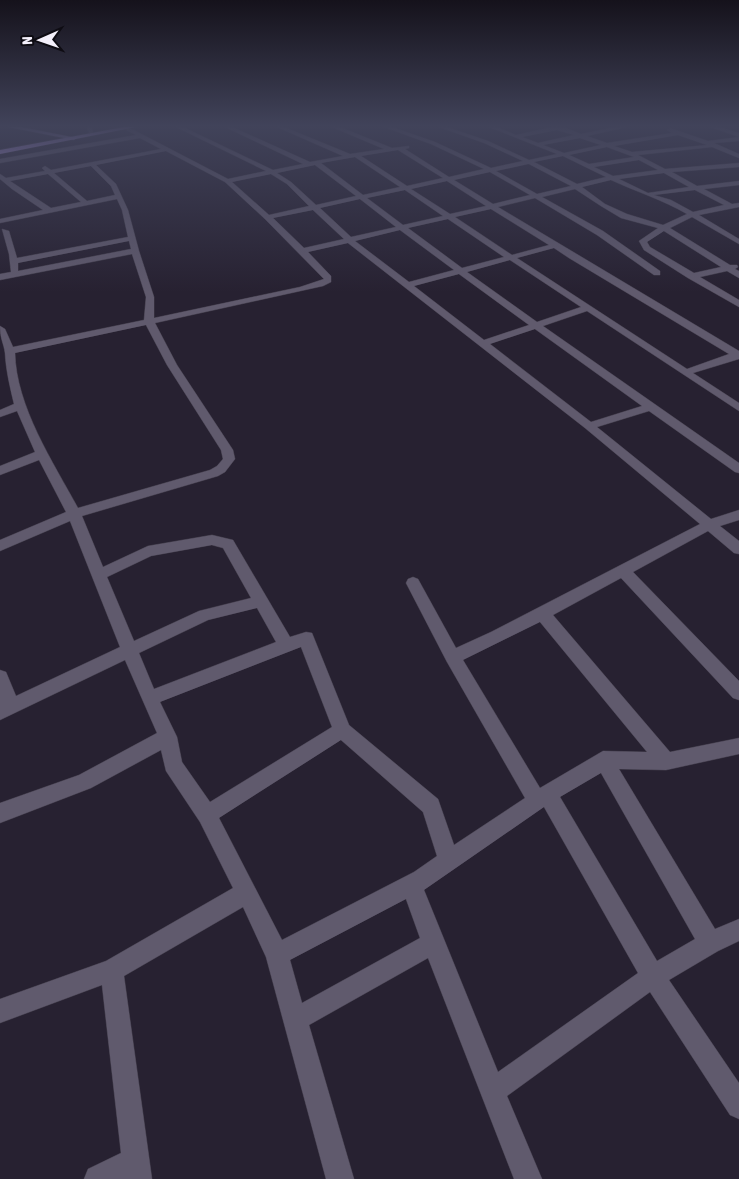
<svg xmlns="http://www.w3.org/2000/svg" width="739" height="1179" viewBox="0 0 739 1179" font-family="'Asap Condensed',sans-serif">
	<style>
		.lines { fill: none; stroke-linecap: round; stroke-linejoin: round }
		.minor-casing { stroke: #423d4b; stroke-width: 1 }
		.major-casing { stroke: #423d4b; stroke-width: 1 }
		.highway-casing { stroke: #423d4b; stroke-width: 1 }
		.minor { fill: #605a6d; fill-rule: evenodd }
		.major { fill: #9b85c0; fill-rule: evenodd }
		.highway { fill: #c2a1f8; fill-rule: evenodd }
	</style>
	<rect width="100%" height="100%" fill="#272131"/>
	<g class="lines">
		<!-- minor casing -->
		<g class="minor-casing">
			<path id="minor" d="M 87,127 L 92,127 L 93,133 L 89,133 Z
				M 128,127 L 228,179 L 266,171 L 176,127 L 183,127 L 273,170 L 303,164 L 225,127 L 232,127 L 310,162 L 343,156 L 277,127 L 284,127 L 350,154 L 384,149 L 332,127 L 340,127 L 392,148 L 409,146 L 409,148 L 405,149 L 449,177 L 484,169 L 431,144 L 384,127 L 392,127 L 435,142 L 491,168 L 523,161 L 484,143 L 439,127 L 447,127 L 488,141 L 529,160 L 557,154 L 489,127 L 497,127 L 516,135 L 552,127 L 564,127 L 581,134 L 615,127 L 627,127 L 587,136 L 607,143 L 672,133 L 667,130 L 670,128 L 708,141 L 739,137 L 739,141 L 714,143 L 739,154 L 739,158 L 712,147 L 638,155 L 665,169 L 739,163 L 739,167 L 672,172 L 697,186 L 739,181 L 739,185 L 704,189 L 732,204 L 739,203 L 739,207 L 699,215 L 739,239 L 739,244 L 692,217 L 670,228 L 730,265 L 737,265 L 738,267 L 735,269 L 739,271 L 739,278 L 727,271 L 700,277 L 739,300 L 739,307 L 688,278 L 644,250 L 639,241 L 658,228 L 621,218 L 601,206 L 575,189 L 542,197 L 603,231 L 660,271 L 660,275 L 654,275 L 597,235 L 535,198 L 498,207 L 739,351 L 739,359 L 693,373 L 739,403 L 739,411 L 587,311 L 543,326 L 739,463 L 739,473 L 735,472 L 649,411 L 597,427 L 711,519 L 739,510 L 739,520 L 720,526 L 739,541 L 739,554 L 734,553 L 708,531 L 633,572 L 739,681 L 739,700 L 733,698 L 621,578 L 553,615 L 670,752 L 739,738 L 739,754 L 666,770 L 619,769 L 715,929 L 739,919 L 739,941 L 718,951 L 669,980 L 739,1083 L 739,1119 L 730,1115 L 650,992 L 507,1096 L 542,1179 L 514,1179 L 428,958 L 309,1025 L 354,1179 L 326,1179 L 266,957 L 243,907 L 124,976 L 152,1179 L 84,1179 L 88,1169 L 121,1153 L 102,985 L 0,1023 L 0,999 L 106,961 L 233,888 L 200,822 L 166,771 L 161,750 L 91,788 L 0,823 L 0,803 L 79,775 L 157,733 L 125,660 L 0,720 L 0,670 L 6,672 L 16,696 L 120,647 L 70,521 L 0,551 L 0,540 L 66,512 L 39,460 L 0,475 L 0,466 L 35,452 L 17,411 L 0,417 L 0,410 L 14,404 C 10,387 6,371 5,353 C 4,344 0,339 0,326 L 5,329 L 13,347 L 144,320 L 146,297 L 132,254 L 0,280 L 0,274 L 11,272 L 9,254 L 2,229 L 9,231 L 17,258 L 128,237 L 122,210 L 117,199 L 0,223 L 0,219 L 43,210 L 12,189 L 0,179 L 0,174 L 6,178 L 45,171 L 42,168 L 45,166 L 51,170 L 161,149 L 140,138 L 0,163 L 0,159 L 136,135 L 126,130 ZM 557,130 L 574,135 L 538,143 L 522,137 ZM 678,135 L 707,145 L 632,152 L 614,146 ZM 580,138 L 601,145 L 564,153 L 543,145 ZM 607,147 L 634,157 L 589,164 L 569,155 ZM 398,150 L 443,178 L 407,186 L 361,156 ZM 166,151 L 225,182 L 265,219 L 324,279 L 300,287 L 154,318 L 154,297 L 139,251 L 128,210 L 116,184 L 96,165 ZM 563,156 L 606,177 L 577,184 L 534,162 ZM 355,157 L 400,187 L 363,195 L 321,163 ZM 639,160 L 658,170 L 613,176 L 594,167 ZM 528,164 L 529,164 L 571,186 L 537,194 L 496,171 ZM 315,165 L 356,196 L 316,205 L 291,182 L 277,173 ZM 91,166 L 111,186 L 115,195 L 87,201 L 54,173 ZM 490,172 L 530,195 L 493,204 L 454,180 ZM 664,173 L 689,187 L 648,193 L 619,179 ZM 48,174 L 81,202 L 51,208 L 10,181 ZM 271,174 L 287,184 L 309,206 L 269,215 L 232,182 ZM 611,180 C 637,192 663,200 687,214 L 663,225 L 627,214 L 605,204 L 582,187 ZM 447,181 L 486,206 L 450,214 L 411,189 ZM 405,190 L 443,216 L 403,225 L 367,198 ZM 695,190 L 724,205 L 693,212 L 671,200 L 654,195 ZM 360,199 L 396,227 L 351,237 L 320,208 ZM 491,209 L 549,245 L 512,255 L 455,217 ZM 313,210 L 344,239 L 304,248 L 273,218 ZM 448,219 L 504,257 L 462,268 L 408,228 ZM 400,230 L 454,270 L 409,282 L 355,241 ZM 664,231 L 721,267 L 694,273 L 650,247 L 647,242 ZM 129,241 L 131,249 L 18,271 L 18,263 ZM 348,243 L 585,428 L 700,524 L 491,632 L 456,648 L 418,579 L 413,577 L 408,579 L 406,583 L 447,662 L 525,798 L 454,845 L 438,799 L 349,725 L 312,633 L 306,632 L 290,637 L 233,540 L 212,535 L 148,546 L 103,567 L 82,516 L 218,476 L 225,472 L 235,459 L 233,450 L 177,365 L 155,323 L 323,286 L 331,282 L 331,276 L 308,252 ZM 554,248 L 569,258 L 729,354 L 687,369 L 517,258 ZM 510,260 L 581,307 L 537,322 L 467,272 ZM 459,274 L 529,325 L 484,340 L 414,286 ZM 146,325 L 167,365 L 221,450 L 223,459 L 217,466 L 210,470 L 78,508 C 53,462 16,406 15,353 ZM 535,329 L 642,406 L 591,422 L 490,344 ZM 212,545 L 223,548 L 251,598 L 199,611 L 134,641 L 107,577 L 151,556 ZM 257,608 L 276,642 L 154,689 L 139,653 L 208,620 ZM 540,622 L 647,752 L 603,751 L 540,788 L 463,660 ZM 301,647 L 332,727 L 210,802 L 182,762 L 177,737 L 160,702 ZM 341,740 L 423,812 L 437,856 L 414,872 L 282,940 L 219,818 ZM 601,773 L 695,939 L 657,961 L 560,797 ZM 544,807 L 638,973 L 498,1072 L 424,890 ZM 406,899 L 420,938 L 302,1003 L 290,960 Z
				M 711,127 L 720,127 L 739,133 L 739,137 Z"/>
		</g>
		<!-- major casing -->
		<g class="major-casing">
			<path id="major" d="M 8,127 L 21,127 L 77,138 L 74,140 Z"/>
		</g>
		<!-- highway casing -->
		<g class="highway-casing">
			<path id="highway" d="M 124,127 L 136,127 L 0,154 L 0,150 Z"/>
		</g>
		<!-- minor -->
		<use href="#minor" class="minor"/>
		<!-- major -->
		<use href="#major" class="major"/>
		<!-- highway -->
		<use href="#highway" class="highway"/>
	</g>
	<!-- sky -->
	<linearGradient id="sky" x2="0" y2="1"><stop stop-color="#15121b"/><stop offset="0.43" stop-color="#41435a"/><stop offset="1" stop-color="#41435a" stop-opacity="0"/></linearGradient>
	<rect width="739" height="292" fill="url(#sky)"/>
	<!-- north arrow -->
	<g transform="translate(40 40) rotate(268)" stroke="#0e0c13" stroke-width="4" paint-order="stroke">
	<path d="M0-4L9 19L0 12L-9 19Z" fill="#f4f0fb"/>
	<text y="-8" font-size="14" font-weight="bold" text-anchor="middle" fill="#f4f0fb">N</text>
	</g>
</svg>
